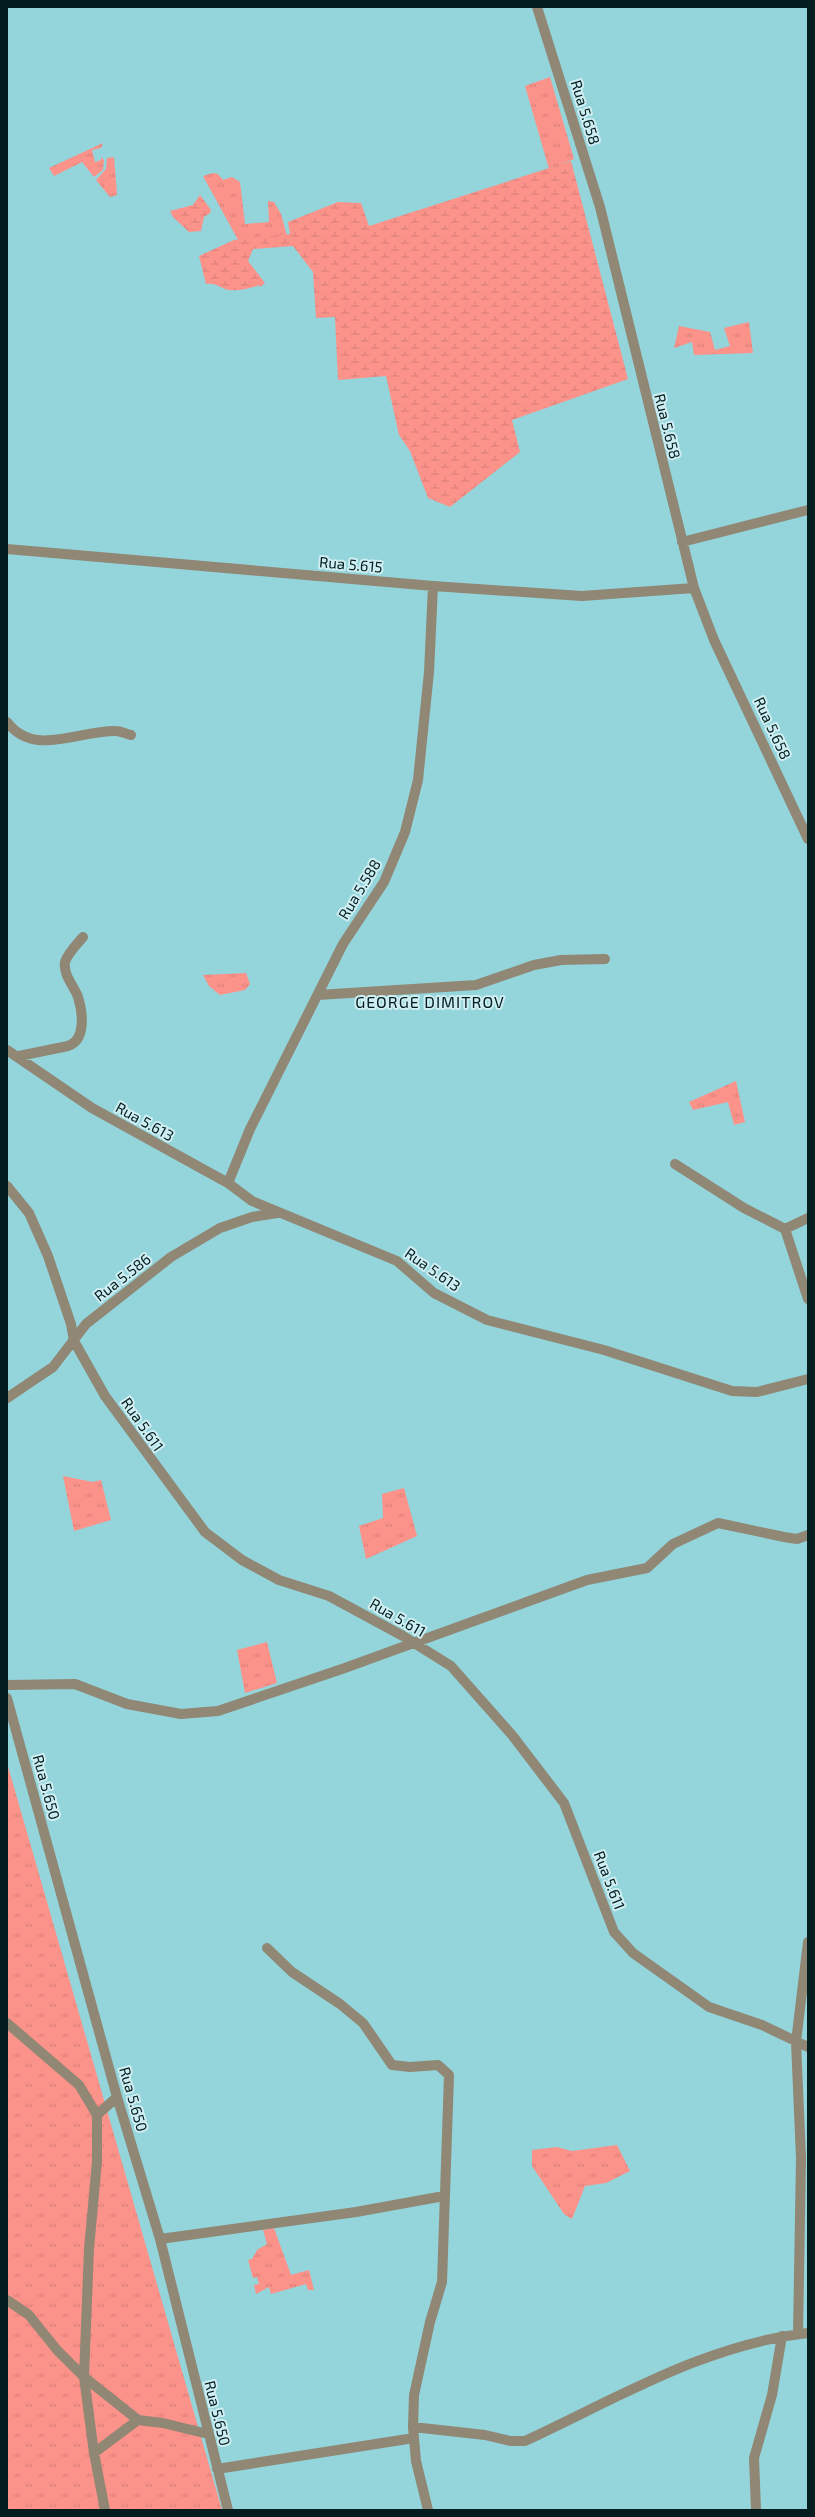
<svg xmlns="http://www.w3.org/2000/svg" width="815" height="2517" viewBox="0 0 815 2517" font-family="'Exo 2',sans-serif">
	<style>
		.grass { fill: url(#grass-tufts) }
		.wetland { fill: url(#wetland-marsh) }
		.lines { fill: none; stroke-linecap: round; stroke-linejoin: round }
		.minor { stroke: #908774; stroke-width: 10 }
		.labels { text-anchor: middle; dominant-baseline: central; stroke-width: 4; stroke-linejoin: round; paint-order: stroke }
		.street-label { font-size: 15px; fill: #021c1f; stroke: #cfeef2 }
		.neighbourhood-label { font-size: 16px; letter-spacing: 1px; fill: #021c1f; stroke: #cfeef2 }
	</style>
	<defs>
		<pattern id="grass-tufts" width="24" height="20" patternUnits="userSpaceOnUse"><rect width="24" height="20" fill="#fc938a"/><path d="M3 7l-1-3M5 7V3M7 7l1-3M15 17l-1-3M17 17v-4M19 17l1-3" fill="none" stroke="#d67e77"/></pattern>
		<pattern id="wetland-marsh" width="20" height="14" patternUnits="userSpaceOnUse"><rect width="20" height="14" fill="#fc938a"/><path d="M1 5h8M5 5V1M11 12h8M15 12V8" fill="none" stroke="#d67e77"/></pattern>
	</defs>
	<rect width="100%" height="100%" fill="#94d4db"/>
	<!-- grass -->
	<path class="grass" d="M 550,77 L 574,159 L 549,169 L 525,86 Z
		M 103,143 L 101,148 L 92,150 L 95,162 L 101,160 L 101,157 L 104,160 L 103,170 L 94,177 L 82,162 L 54,176 L 49,168 Z
		M 114,157 L 117,195 L 110,197 L 96,180 L 106,169 L 107,158 Z
		M 213,173 L 218,174 L 223,180 L 232,177 L 240,182 L 245,224 L 269,222 L 268,201 L 274,202 L 281,214 L 287,236 L 238,240 L 203,176 Z
		M 749,322 L 753,353 L 694,355 L 692,342 L 674,348 L 679,326 L 710,332 L 715,350 L 730,346 L 724,328 Z
		M 246,973 L 250,984 L 245,990 L 220,995 L 209,986 L 203,975 Z
		M 736,1081 L 745,1122 L 734,1125 L 728,1102 L 693,1110 L 689,1102 Z
		M 63,1476 L 93,1482 L 101,1480 L 111,1520 L 74,1531 Z
		M 404,1488 L 417,1536 L 366,1559 L 359,1526 L 383,1518 L 382,1494 Z
		M 267,1642 L 277,1683 L 245,1693 L 237,1650 Z
		M 7,1763 L 222,2510 L 7,2510 Z
		M 617,2145 L 630,2171 L 606,2183 L 585,2186 L 572,2219 L 564,2214 L 532,2166 L 532,2150 L 557,2147 L 572,2151 Z
		M 274,2228 L 291,2275 L 309,2270 L 314,2290 L 308,2290 L 306,2284 L 271,2294 L 269,2287 L 256,2294 L 254,2285 L 259,2284 L 257,2277 L 253,2278 L 248,2260 L 252,2259 L 257,2250 L 267,2244 L 263,2230 Z"/>
	<!-- wetland -->
	<path class="wetland" d="M 571,161 L 628,379 L 512,420 L 520,452 L 450,507 L 428,498 L 410,451 L 399,435 L 386,376 L 338,380 L 335,317 L 316,318 L 313,272 L 293,246 L 253,249 L 248,261 L 265,283 L 260,287 L 259,285 C 250,289 234,292 225,289 C 218,286 214,283 206,284 L 199,256 L 234,240 L 290,234 L 288,222 L 338,202 L 361,203 L 369,226 Z
		M 200,195 L 211,210 L 210,213 L 204,217 L 201,231 L 189,232 L 173,217 L 170,211 L 193,205 Z"/>
	<g class="lines">
		<!-- minor -->
		<path class="minor" d="M 537,7 L 600,207 L 694,588 L 714,640 L 808,839
			M 682,542 L 808,510
			M 7,549 L 433,586 L 582,596 L 694,588
			M 7,722 C 34,758 79,730 116,731 C 120,731 126,734 131,735
			M 318,995 L 476,985 L 534,965 L 561,960 L 605,959
			M 7,1050 L 92,1108 L 228,1183 L 252,1201 L 397,1261 L 434,1293 L 487,1320 L 604,1350 L 732,1391 L 757,1392 L 808,1379
			M 19,1056 L 68,1046 C 86,1040 83,1013 78,997 C 74,986 63,975 65,962 C 67,954 78,943 83,937
			M 675,1164 L 744,1208 L 785,1229 L 808,1299
			M 228,1183 L 250,1129 L 343,944 L 384,882 L 405,832 L 418,780 L 429,672 L 433,586
			M 7,1186 L 29,1213 L 48,1256 L 71,1324 L 74,1341 L 105,1396 L 205,1532 L 242,1560 L 279,1580 L 329,1596 L 403,1636 L 451,1666 L 512,1735 L 564,1803 L 614,1932 L 633,1953 L 709,2007 L 762,2025 L 808,2047
			M 785,1229 L 808,1218
			M 7,1398 L 53,1367 L 86,1324 L 171,1257 L 220,1228 L 252,1217 L 277,1213
			M 7,1685 L 75,1684 L 127,1704 L 181,1714 L 218,1711 L 342,1669 L 587,1580 L 647,1568 L 673,1544 L 718,1523 L 784,1537 L 797,1539 L 808,1535
			M 7,1698 L 117,2097 L 160,2239 L 228,2510
			M 267,1948 L 292,1972 L 340,2004 L 363,2023 L 392,2065 L 410,2067 L 438,2065 L 449,2075 L 442,2282 L 430,2322 L 414,2395 L 413,2427 L 416,2461 L 428,2510
			M 7,2023 L 79,2085 L 97,2115
			M 160,2239 L 356,2212 L 444,2196
			M 7,2300 L 29,2315 L 57,2350 L 84,2377 L 138,2420 L 163,2423 L 208,2434
			M 798,2334 L 801,2158 L 796,2042 L 808,1942
			M 413,2427 L 485,2435 L 510,2441 L 525,2441 C 616,2399 706,2344 808,2333
			M 94,2453 L 138,2420
			M 217,2469 L 414,2438
			M 105,2510 L 94,2453 L 84,2377 L 89,2249 L 97,2161 L 97,2115 L 117,2097
			M 756,2510 L 754,2458 L 772,2395 L 782,2336"/>
	</g>
	<g class="labels">
		<!-- street labels -->
		<g class="street-label">
			<text transform="translate(586 112) rotate(73)">Rua 5.658</text>
			<text transform="translate(668 426) rotate(76)">Rua 5.658</text>
			<text transform="translate(351 564) rotate(5)">Rua 5.615</text>
			<text transform="translate(773 728) rotate(65)">Rua 5.658</text>
			<text transform="translate(359 889) rotate(-59)">Rua 5.588</text>
			<text transform="translate(145 1121) rotate(29)">Rua 5.613</text>
			<text transform="translate(433 1269) rotate(35)">Rua 5.613</text>
			<text transform="translate(122 1277) rotate(-38)">Rua 5.586</text>
			<text transform="translate(143 1424) rotate(55)">Rua 5.611</text>
			<text transform="translate(398 1617) rotate(30)">Rua 5.611</text>
			<text transform="translate(47 1787) rotate(75)">Rua 5.650</text>
			<text transform="translate(610 1880) rotate(69)">Rua 5.611</text>
			<text transform="translate(134 2099) rotate(74)">Rua 5.650</text>
			<text transform="translate(218 2413) rotate(76)">Rua 5.650</text>
		</g>
		<!-- neighbourhood labels -->
		<g class="neighbourhood-label">
			<text x="430" y="1001">GEORGE DIMITROV</text>
		</g>
	</g>
	<!-- border -->
	<rect width="815" height="2517" fill="none" stroke="#021c1f" stroke-width="16"/>
</svg>
